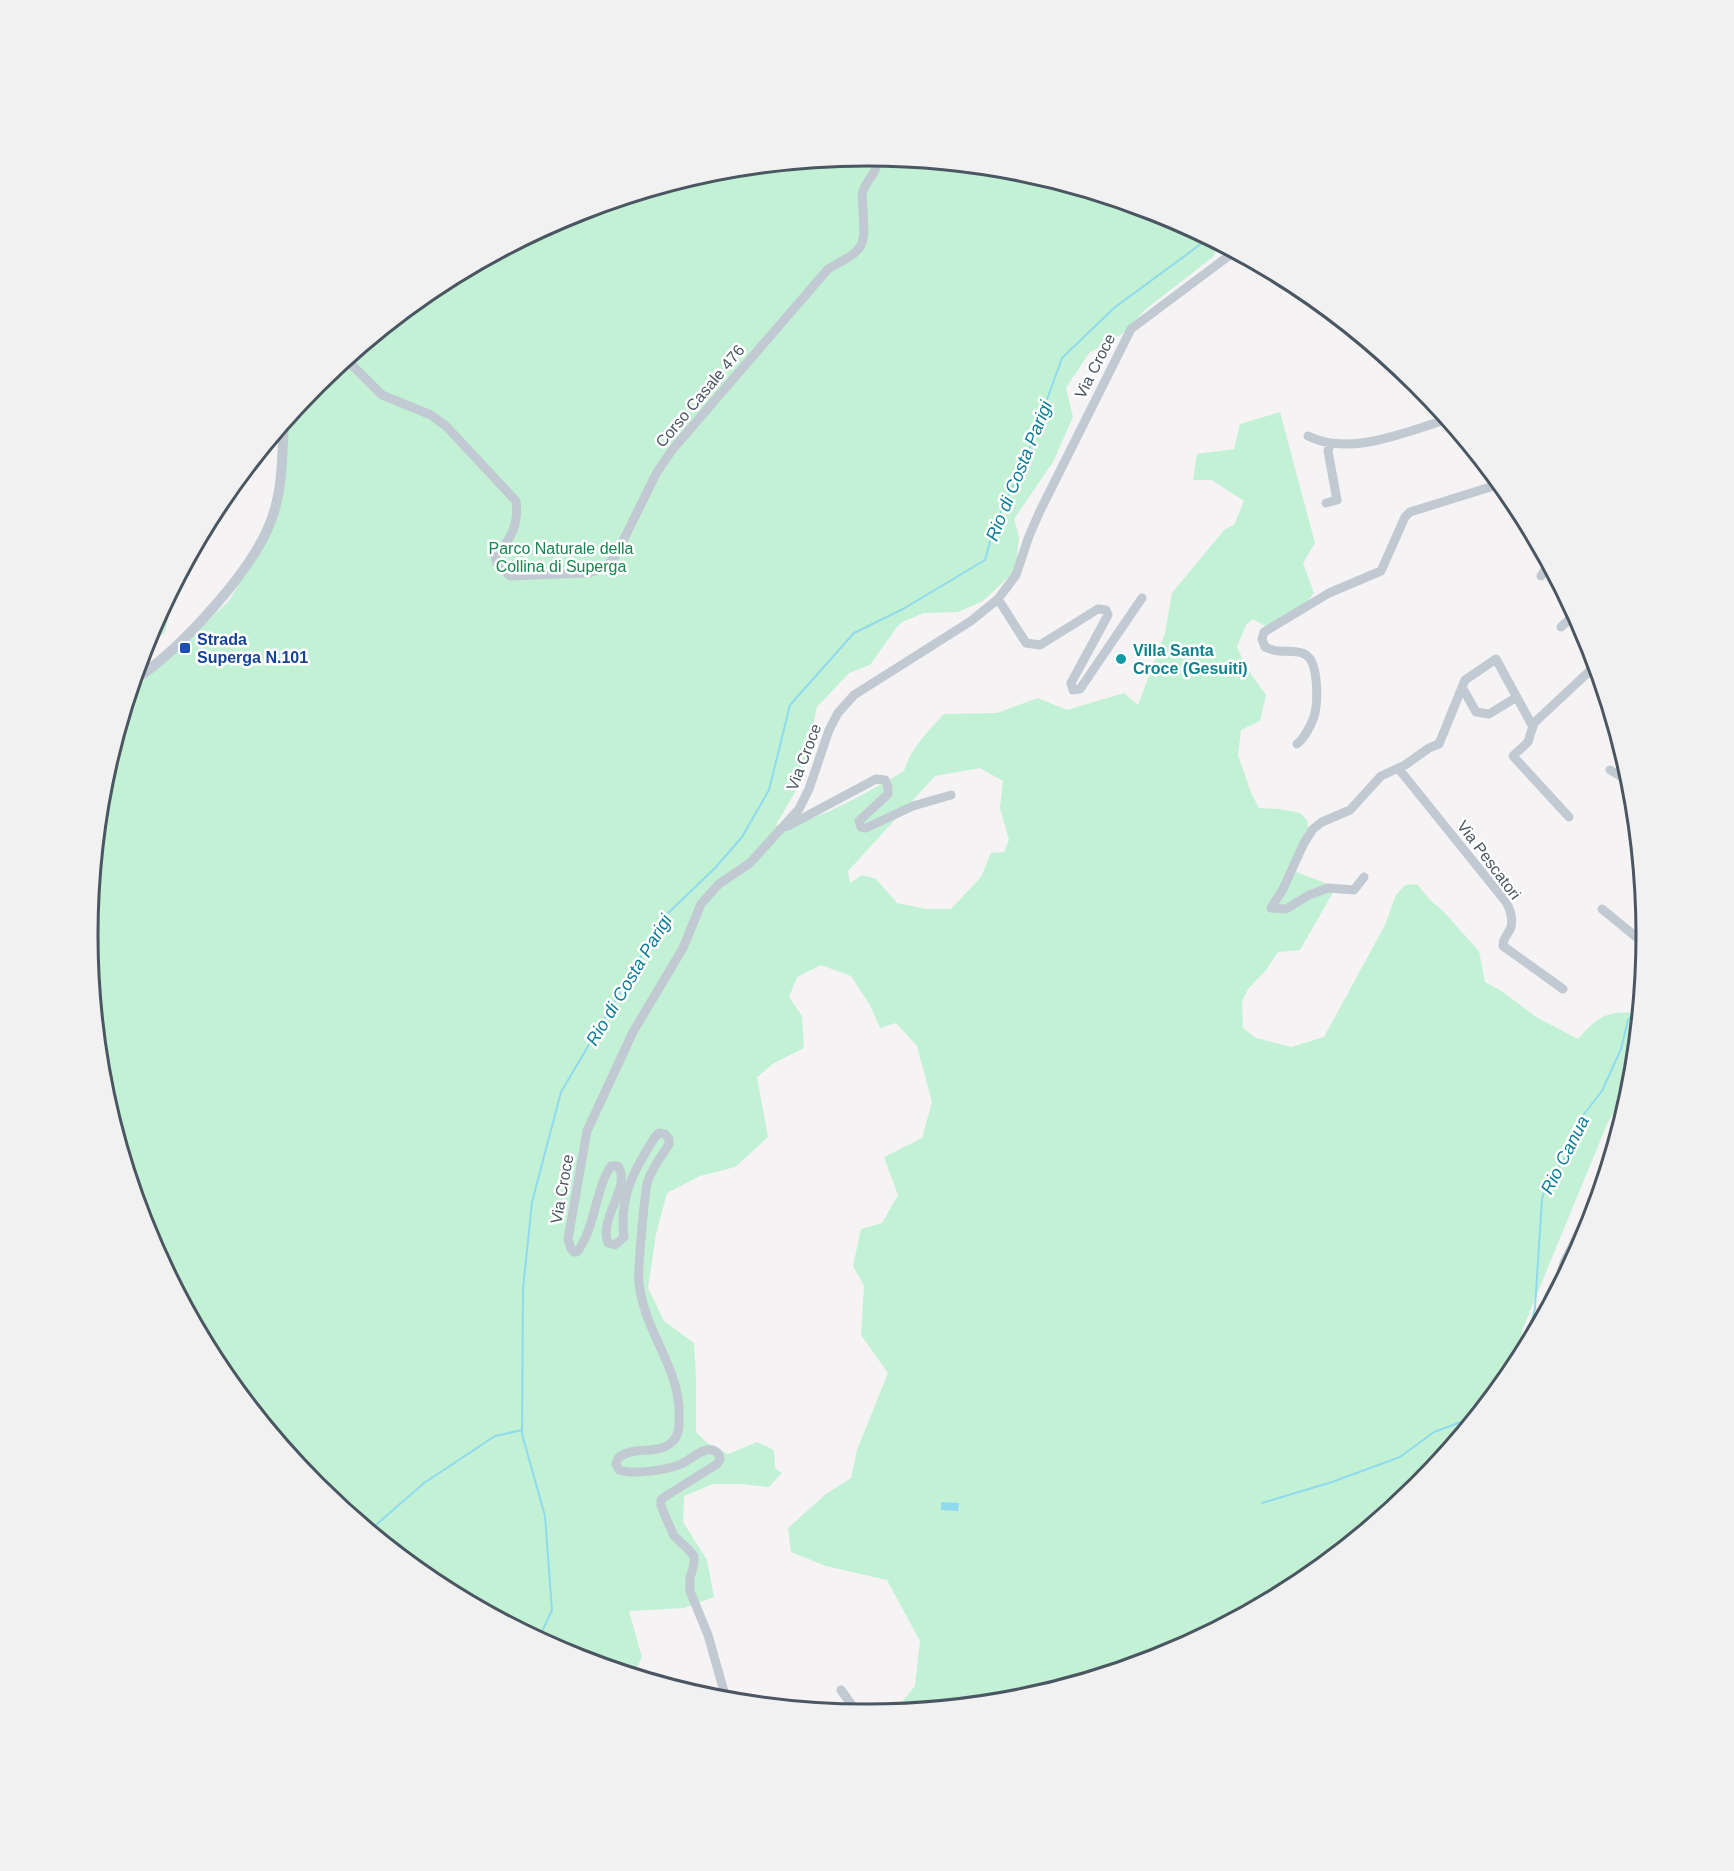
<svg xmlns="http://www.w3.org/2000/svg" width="1734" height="1871" viewBox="0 0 1734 1871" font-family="Helvetica,sans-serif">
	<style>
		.green { fill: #c3f1d5; fill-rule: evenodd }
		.water { fill: #90daee }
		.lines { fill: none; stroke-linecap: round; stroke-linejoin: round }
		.stream { stroke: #90daee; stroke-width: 2 }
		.minor { stroke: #c1cad2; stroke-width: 9 }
		.tertiary { stroke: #c1cad2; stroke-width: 10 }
		.tram { stroke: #b5b8bd; stroke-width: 1.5 }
		.transit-dot { fill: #1a4fb4; stroke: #fff; stroke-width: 2 }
		.culture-dot { fill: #0f9aa8; stroke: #fff; stroke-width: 2 }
		.labels { text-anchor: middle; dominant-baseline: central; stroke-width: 5; stroke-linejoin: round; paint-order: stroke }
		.street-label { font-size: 16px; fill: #4a5661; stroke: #fff }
		.park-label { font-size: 16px; fill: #17864f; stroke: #fff }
		.transit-label { font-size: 16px; font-weight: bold; fill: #164399; stroke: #fff; text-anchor: start }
		.culture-label { font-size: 16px; font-weight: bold; fill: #0d838f; stroke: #fff; text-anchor: start }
		.water-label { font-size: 18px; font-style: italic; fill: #0c7c9b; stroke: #fff }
		.rim { fill: none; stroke: #4a5661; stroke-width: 3 }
	</style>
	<rect width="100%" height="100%" fill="#f5f3f3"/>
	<!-- green -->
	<path class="green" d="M 867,156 L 1020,171 L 1166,215 L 1217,242 L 1214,256 L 1146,309 L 1122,334 L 1089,353 L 1066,388 L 1073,417 L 1053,462 L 1014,519 L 1019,537 L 1016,570 L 983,601 L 958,612 L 924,613 L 902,622 L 897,627 L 870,665 L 849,673 L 817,707 L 801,782 L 776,825 L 792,829 C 807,818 818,817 834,809 C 858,798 881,784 904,771 C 911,748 928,731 944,714 L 997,713 L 1038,698 L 1067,710 L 1124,693 L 1138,705 L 1165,633 L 1172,593 L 1225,529 L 1234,525 L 1244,501 L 1212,480 L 1193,480 L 1197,454 L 1234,449 L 1240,424 L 1280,412 L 1315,543 L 1303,563 L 1314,593 L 1292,620 L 1265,626 L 1253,619 L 1246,625 L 1237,647 L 1246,667 L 1266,695 L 1260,721 L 1241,730 L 1238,755 L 1251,793 L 1259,808 L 1279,809 L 1300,813 L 1307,820 L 1310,840 L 1298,862 L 1296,872 L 1336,887 L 1300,950 L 1278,952 L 1266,970 L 1248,989 L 1242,1001 L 1243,1028 L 1256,1038 L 1291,1047 L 1324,1037 L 1385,925 L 1396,895 L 1405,885 L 1417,884 L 1430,900 L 1442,910 L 1479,951 L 1485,982 L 1503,992 L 1536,1017 L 1578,1039 C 1599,1015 1607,1011 1639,1013 L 1633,1080 L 1608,1122 L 1523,1328 L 1515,1369 L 1418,1487 L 1300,1584 L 1165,1656 L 1019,1701 L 893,1713 L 915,1686 L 920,1641 L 887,1580 L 826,1566 L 791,1552 L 788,1528 L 826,1494 L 851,1478 L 857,1450 L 888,1373 L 861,1335 L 864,1286 L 853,1266 L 861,1229 L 882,1223 L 898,1195 L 884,1157 L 922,1138 L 932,1102 L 917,1046 L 896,1023 L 880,1028 L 870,1005 L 851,976 L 821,965 L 797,977 L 789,997 L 802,1016 L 804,1048 L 774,1063 L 757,1077 L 768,1137 L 735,1167 L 700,1176 L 667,1193 L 656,1234 L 648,1288 L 664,1321 L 694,1343 L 696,1377 L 696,1432 L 707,1443 L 728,1454 L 757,1442 L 774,1450 L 775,1468 L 782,1473 L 769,1487 L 741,1484 L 713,1484 L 684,1496 L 683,1522 L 707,1560 L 714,1597 L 684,1608 L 629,1611 L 642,1657 L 633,1676 L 568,1656 L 433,1584 L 315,1487 L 218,1369 L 146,1234 L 102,1087 L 87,935 L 102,783 L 133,681 L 143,681 L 229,601 L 262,546 L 276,516 L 290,416 L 316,384 L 434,287 L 569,215 L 715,170 ZM 980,768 L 1003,781 L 1000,808 L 1009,840 L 1004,852 L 991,853 L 981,877 L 951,909 L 926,909 L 897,903 L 876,879 L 862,875 L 850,883 L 848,871 L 935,776 Z
		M 179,577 L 165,632 L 141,655 L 147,637 Z"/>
	<!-- water -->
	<path class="water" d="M 941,1502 L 959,1503 L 958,1511 L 941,1510 Z"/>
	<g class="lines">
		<!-- stream -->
		<path class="stream" d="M 1524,1354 L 1535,1308 L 1542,1199 L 1546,1186 L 1572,1148 L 1584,1114 L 1602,1091 L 1621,1049 L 1628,1020 L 1640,1004
			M 1262,1503 L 1332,1482 L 1400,1457 L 1434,1432 L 1466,1420 L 1481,1405 L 1519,1363
			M 369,1531 L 424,1483 L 495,1436 L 522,1430
			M 538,1640 L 552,1610 L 545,1516 L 522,1434 L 523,1289 L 532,1202 L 561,1092 L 665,916 L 715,868 L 742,837 L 769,790 L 790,705 L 854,633 L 903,609 L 985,560 L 994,527 L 1027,455 L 1062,358 L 1114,308 L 1209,238"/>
		<!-- minor -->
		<path class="minor" d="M 346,359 L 382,395 L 431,415 L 446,426 L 516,501 C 519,525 511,540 495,556 L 497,563 L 510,576 L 589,573 L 604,568 L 615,557 L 657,472 L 672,450 L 828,269 C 863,249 866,251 863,210 C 863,204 861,197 863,191 C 868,177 877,175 878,157
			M 1308,436 C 1350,457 1405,432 1448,419
			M 1326,503 L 1337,500 L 1328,451 L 1330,444
			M 1541,576 L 1545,570 L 1551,568
			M 998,599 L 1026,643 L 1040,645 L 1098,609 L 1106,610 L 1108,615 L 1071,683 L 1073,690 L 1080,689 L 1142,598
			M 1561,627 L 1575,614
			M 1462,687 L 1476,712 L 1489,714 L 1517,697
			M 1297,744 C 1305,738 1310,727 1314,717 C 1318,703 1319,663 1306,655 C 1299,650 1287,652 1279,651 C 1274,651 1270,649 1265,647 L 1262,639 L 1264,632 L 1329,593 L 1381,571 L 1405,517 L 1410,512 L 1500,484
			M 1398,768 L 1506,902 C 1510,909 1513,918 1511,927 C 1509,934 1503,937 1503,946 L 1563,989
			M 1610,770 L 1632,783
			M 1569,817 L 1513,756 L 1528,742 L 1534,723 L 1596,665
			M 784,827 L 788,826 L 876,779 L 885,780 L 888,787 L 888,794 L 859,821 L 861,827 L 866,828 L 913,806 L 951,795
			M 1364,877 L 1354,890 L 1328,888 L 1309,895 L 1286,909 L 1271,908 L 1283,889 L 1304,843 L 1313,829 L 1322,822 L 1350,810 L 1381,776 L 1405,765 L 1429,748 L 1439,744 L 1465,680 L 1496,659 L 1533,727
			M 1602,909 L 1646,945
			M 1557,1292 L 1556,1289 L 1564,1263 L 1594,1202 L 1612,1140 L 1624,1114
			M 841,1690 L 859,1715
			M 727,1702 L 708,1635 L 690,1591 L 690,1578 L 694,1564 L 694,1556 L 688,1549 L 674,1536 L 661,1506 L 661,1500 L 666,1496 L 717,1464 L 720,1459 C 719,1452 714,1449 707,1450 C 697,1452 690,1460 681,1464 C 668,1470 633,1475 619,1470 L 616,1464 L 618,1458 C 633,1445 659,1456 673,1441 C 679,1435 679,1427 679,1419 C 681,1384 663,1355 650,1324 C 645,1312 641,1297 639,1284 C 637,1275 645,1188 648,1180 C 653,1167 662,1155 669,1144 L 669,1139 L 665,1134 L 659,1133 L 655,1137 C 634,1170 619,1196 624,1237 L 615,1245 L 608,1243 C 598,1218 632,1187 618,1166 L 611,1166 C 595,1189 596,1227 577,1252 L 574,1252 L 571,1249 L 568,1239 L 587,1131 L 633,1032 L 683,948 L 701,904 L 719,884 L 750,863 L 799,809 L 809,789 L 829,730 L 838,713 L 854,695 L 971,621 L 998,599 L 1016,575 L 1029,536 L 1040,511 L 1131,329 L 1234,252"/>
		<!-- tertiary -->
		<path class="tertiary" d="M 133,681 C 180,650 254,570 272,518 C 283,488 282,453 284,422"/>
		<!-- tram -->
		<path class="tram" d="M 102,784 L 158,615"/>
	</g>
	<!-- markers -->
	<rect class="transit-dot" x="179" y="642" width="12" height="12" rx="3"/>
	<circle class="culture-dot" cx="1121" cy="659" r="6"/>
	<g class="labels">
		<!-- street labels -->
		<g class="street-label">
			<text transform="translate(1095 366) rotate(-63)">Via Croce</text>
			<text transform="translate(700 396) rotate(-50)">Corso Casale 476</text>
			<text transform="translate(804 757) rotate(-69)">Via Croce</text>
			<text transform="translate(1489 860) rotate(53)">Via Pescatori</text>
			<text transform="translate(562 1189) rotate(-80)">Via Croce</text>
		</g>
		<!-- park labels -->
		<g class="park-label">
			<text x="561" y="548">Parco Naturale della<tspan x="561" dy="18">Collina di Superga</tspan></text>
		</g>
		<!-- transit labels -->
		<g class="transit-label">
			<text x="197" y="639">Strada<tspan x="197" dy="18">Superga N.101</tspan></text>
		</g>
		<!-- culture labels -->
		<g class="culture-label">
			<text x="1133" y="650">Villa Santa<tspan x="1133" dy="18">Croce (Gesuiti)</tspan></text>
		</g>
		<!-- water labels -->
		<g class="water-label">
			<text transform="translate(1019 471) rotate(-68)">Rio di Costa Parigi</text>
			<text transform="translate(629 980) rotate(-59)">Rio di Costa Parigi</text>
			<text transform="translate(1565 1155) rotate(-63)">Rio Canua</text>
		</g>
	</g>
	<!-- crop -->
	<path d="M0 0H1734V1871H0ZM98 935a769 769 0 1 1 1538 0a769 769 0 1 1-1538 0Z" fill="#f1f1f2" fill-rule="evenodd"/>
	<path class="rim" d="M98 935a769 769 0 1 1 1538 0a769 769 0 1 1-1538 0Z"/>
</svg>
